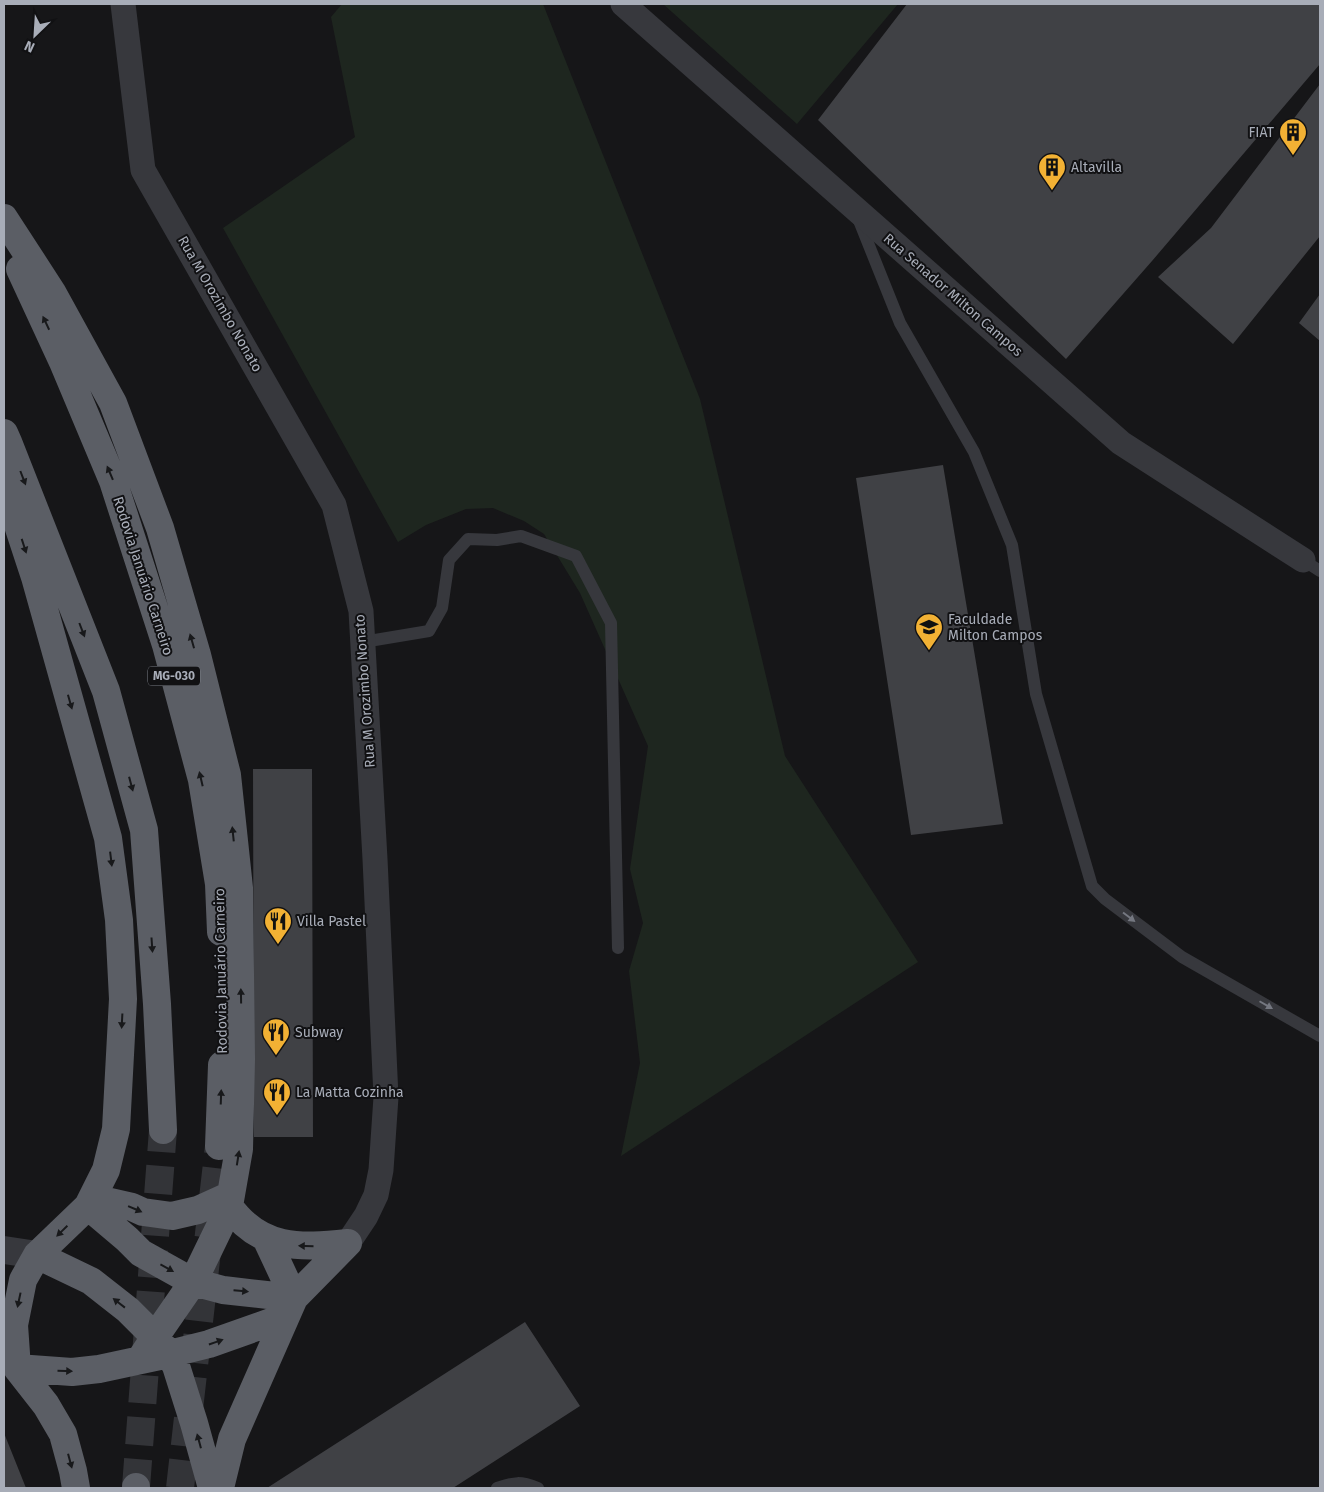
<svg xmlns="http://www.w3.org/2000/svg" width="1324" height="1492" viewBox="0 0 1324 1492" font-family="'Fira Sans',sans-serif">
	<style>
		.green { fill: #1e261f }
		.building { fill: #404145 }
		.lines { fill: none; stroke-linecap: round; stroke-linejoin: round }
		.trunk-tunnel { stroke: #333438; stroke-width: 28; stroke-dasharray: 28 14; stroke-linecap: butt }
		.service { stroke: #37383d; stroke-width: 12 }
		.minor { stroke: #37383d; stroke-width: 25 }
		.tertiary { stroke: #37383d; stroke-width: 28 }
		.trunk { stroke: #5b5e65; stroke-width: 28 }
		.oneway { fill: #18191b }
		.oneway2 { fill: #757881 }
		.labels { text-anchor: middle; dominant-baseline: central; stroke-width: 4; stroke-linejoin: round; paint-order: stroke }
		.shield { fill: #111113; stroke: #7b7e86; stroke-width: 1 }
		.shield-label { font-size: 12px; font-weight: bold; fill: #a8adb8 }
		.poi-label { font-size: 14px; fill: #a8adb8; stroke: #111113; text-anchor: start }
		.street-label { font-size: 14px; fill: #a8adb8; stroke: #111113 }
	</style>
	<rect width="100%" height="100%" fill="#161618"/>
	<!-- green -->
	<path class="green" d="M 342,4 L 543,4 L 700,399 L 785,756 L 918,962 L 621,1156 L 640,1063 L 629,971 L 643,923 L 630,869 L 648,746 L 580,593 L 544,534 L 524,521 L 493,508 L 466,509 L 426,525 L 398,542 L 223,228 L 355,137 L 331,17 Z
		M 663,4 L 898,4 L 797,124 Z"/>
	<!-- building -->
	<path class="building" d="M 907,4 L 1320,4 L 1320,64 L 1152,261 L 1066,359 L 818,120 Z
		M 1320,84 L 1320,236 L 1233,344 L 1158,277 L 1211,228 Z
		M 1320,294 L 1320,341 L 1299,323 Z
		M 943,465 L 1003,824 L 911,835 L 856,478 Z
		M 253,769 L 312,769 L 313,1137 L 254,1137 Z
		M 525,1322 L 580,1406 L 453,1488 L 267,1488 Z
		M 4,1433 L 26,1488 L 4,1488 Z"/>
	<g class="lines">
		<!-- trunk-tunnel -->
		<path class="trunk-tunnel" d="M 136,1487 L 163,1130
			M 180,1488 L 219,1146"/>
		<!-- service -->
		<path class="service" d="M 858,218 L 900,323 L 974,452 L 1012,545 L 1036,694 L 1092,886 L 1105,899 L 1182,957 L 1320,1036
			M 1303,560 L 1320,571
			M 363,642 L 429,631 L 442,608 L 449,560 L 468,539 L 497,540 L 521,536 L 576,556 L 611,623 L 618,948
			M 497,1488 C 515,1482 520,1481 538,1488"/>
		<!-- minor -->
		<path class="minor" d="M 123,4 L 143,170 L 334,505 L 361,611 L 375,859 L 386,1097 L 381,1170 L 376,1195 L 366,1216 L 348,1243
			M 623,4 L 1121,443 L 1303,560"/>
		<!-- tertiary -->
		<path class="tertiary" d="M 4,1250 L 37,1255"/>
		<!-- trunk -->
		<path class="trunk" d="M 4,218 L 52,292 L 113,403 L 160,528 L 197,655 L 227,775 L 239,888 L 241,1059 L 239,1149 L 229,1206 L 223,1220 L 193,1282 L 155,1337 L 140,1360
			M 20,269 L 63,362 L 113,481 L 166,645 L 202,780 L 219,884 L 221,932
			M 4,433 L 8,442 L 106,691 L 144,830 L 157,1004 L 163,1130
			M 4,483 L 35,577 L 108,838 L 119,920 L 123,999 L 116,1129 L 106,1170 L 88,1206 L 37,1255 L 23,1280 L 14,1325 L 17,1368 L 46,1405 L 63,1434 L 73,1471 L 76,1488
			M 219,1146 L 222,1065
			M 88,1206 L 127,1239 L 141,1253 L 193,1282 L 223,1290 L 294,1298
			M 88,1206 L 110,1202 L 132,1207 L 143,1212 L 172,1216 L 198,1210 L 231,1195
			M 229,1206 C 260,1250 300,1248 348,1243
			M 266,1238 L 294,1298
			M 37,1255 L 91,1281 L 128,1310 L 155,1337 L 169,1354 L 176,1366 L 194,1423 L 212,1488
			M 17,1368 L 72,1372 L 99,1369 L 169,1354 L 209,1344 L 285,1317
			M 136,1487 L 136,1488
			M 220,1488 L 232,1439 L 294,1298 L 348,1243"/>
	</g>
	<!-- one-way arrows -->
	<defs><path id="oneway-solid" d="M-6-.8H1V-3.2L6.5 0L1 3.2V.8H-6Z" transform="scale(1.25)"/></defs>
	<g class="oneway">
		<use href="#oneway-solid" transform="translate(46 323) rotate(-115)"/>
		<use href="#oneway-solid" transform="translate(110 473) rotate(-113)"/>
		<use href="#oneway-solid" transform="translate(23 478) rotate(69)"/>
		<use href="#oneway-solid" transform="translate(24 546) rotate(72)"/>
		<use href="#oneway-solid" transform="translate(82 630) rotate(69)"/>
		<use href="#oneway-solid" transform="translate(192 641) rotate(-106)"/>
		<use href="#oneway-solid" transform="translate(70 702) rotate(74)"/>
		<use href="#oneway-solid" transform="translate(201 779) rotate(-103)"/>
		<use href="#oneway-solid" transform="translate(131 784) rotate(75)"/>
		<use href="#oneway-solid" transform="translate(233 834) rotate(-96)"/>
		<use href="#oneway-solid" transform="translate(111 859) rotate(83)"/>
		<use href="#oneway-solid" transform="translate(152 945) rotate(86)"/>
		<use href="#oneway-solid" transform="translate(241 996) rotate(-91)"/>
		<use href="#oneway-solid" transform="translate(122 1021) rotate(93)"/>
		<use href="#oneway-solid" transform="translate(221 1097) rotate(-88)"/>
		<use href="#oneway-solid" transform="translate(238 1158) rotate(-81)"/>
		<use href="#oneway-solid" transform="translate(135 1209) rotate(23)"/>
		<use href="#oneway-solid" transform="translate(62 1231) rotate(136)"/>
		<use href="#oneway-solid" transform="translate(306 1246) rotate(-179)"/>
		<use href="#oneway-solid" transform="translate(167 1268) rotate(29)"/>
		<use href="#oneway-solid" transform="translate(241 1291) rotate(5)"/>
		<use href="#oneway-solid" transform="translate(19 1300) rotate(102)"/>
		<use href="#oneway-solid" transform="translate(119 1303) rotate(-142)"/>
		<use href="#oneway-solid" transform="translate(216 1342) rotate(-19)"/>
		<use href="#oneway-solid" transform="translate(65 1371) rotate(2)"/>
		<use href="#oneway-solid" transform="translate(199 1441) rotate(-105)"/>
		<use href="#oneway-solid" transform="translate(70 1461) rotate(75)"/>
	</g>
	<g class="oneway2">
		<use href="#oneway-solid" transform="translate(1129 917) rotate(37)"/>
		<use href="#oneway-solid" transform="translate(1266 1005) rotate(30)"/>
	</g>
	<!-- icons -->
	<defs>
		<g id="building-pin" transform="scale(1.4375)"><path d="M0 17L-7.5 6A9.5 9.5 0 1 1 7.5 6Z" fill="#f2b134" stroke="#111113"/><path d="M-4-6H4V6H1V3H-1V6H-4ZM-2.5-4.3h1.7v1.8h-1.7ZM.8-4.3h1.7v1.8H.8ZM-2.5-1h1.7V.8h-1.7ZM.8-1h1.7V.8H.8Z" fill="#111"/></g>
		<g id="university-pin" transform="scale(1.4375)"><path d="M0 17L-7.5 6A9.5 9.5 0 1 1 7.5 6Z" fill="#f2b134" stroke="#111113"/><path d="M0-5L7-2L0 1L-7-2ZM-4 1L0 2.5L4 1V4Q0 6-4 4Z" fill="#111"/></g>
		<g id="restaurant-pin" transform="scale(1.4375)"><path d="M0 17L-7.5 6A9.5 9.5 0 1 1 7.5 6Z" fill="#f2b134" stroke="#111113"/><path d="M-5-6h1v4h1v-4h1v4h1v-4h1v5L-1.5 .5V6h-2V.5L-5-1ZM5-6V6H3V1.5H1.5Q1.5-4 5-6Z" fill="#111"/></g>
	</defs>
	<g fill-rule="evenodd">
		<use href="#building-pin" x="1293" y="132"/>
		<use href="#building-pin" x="1052" y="167"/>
		<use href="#university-pin" x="929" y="627"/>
		<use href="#restaurant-pin" x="278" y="921"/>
		<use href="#restaurant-pin" x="276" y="1032"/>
		<use href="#restaurant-pin" x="277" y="1092"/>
	</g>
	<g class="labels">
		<!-- shield labels -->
		<rect class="shield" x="148" y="666.5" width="52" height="19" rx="4"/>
		<g class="shield-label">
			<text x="174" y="676">MG-030</text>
		</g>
		<!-- poi labels -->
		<g class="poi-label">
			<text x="1274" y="132" text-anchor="end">FIAT</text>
			<text x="1071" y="167">Altavilla</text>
			<text x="948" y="619">Faculdade<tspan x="948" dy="16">Milton Campos</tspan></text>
			<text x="297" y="921">Villa Pastel</text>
			<text x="295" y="1032">Subway</text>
			<text x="296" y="1092">La Matta Cozinha</text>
		</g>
		<!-- street labels -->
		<g class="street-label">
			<text transform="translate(953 295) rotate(41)">Rua Senador Milton Campos</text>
			<text transform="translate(220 304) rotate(60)">Rua M Orozimbo Nonato</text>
			<text transform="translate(143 576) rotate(72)">Rodovia Januário Carneiro</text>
			<text transform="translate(365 691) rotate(-94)">Rua M Orozimbo Nonato</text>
			<text transform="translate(221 971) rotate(-91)">Rodovia Januário Carneiro</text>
		</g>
	</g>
	<!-- border -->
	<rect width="1324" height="1492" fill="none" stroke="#a8adb8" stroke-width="10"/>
	<!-- north arrow -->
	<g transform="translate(35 35) rotate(205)" stroke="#111113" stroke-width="4" paint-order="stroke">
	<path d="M0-4L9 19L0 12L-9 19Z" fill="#a8adb8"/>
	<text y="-8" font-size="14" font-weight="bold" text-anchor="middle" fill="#a8adb8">N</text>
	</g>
</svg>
